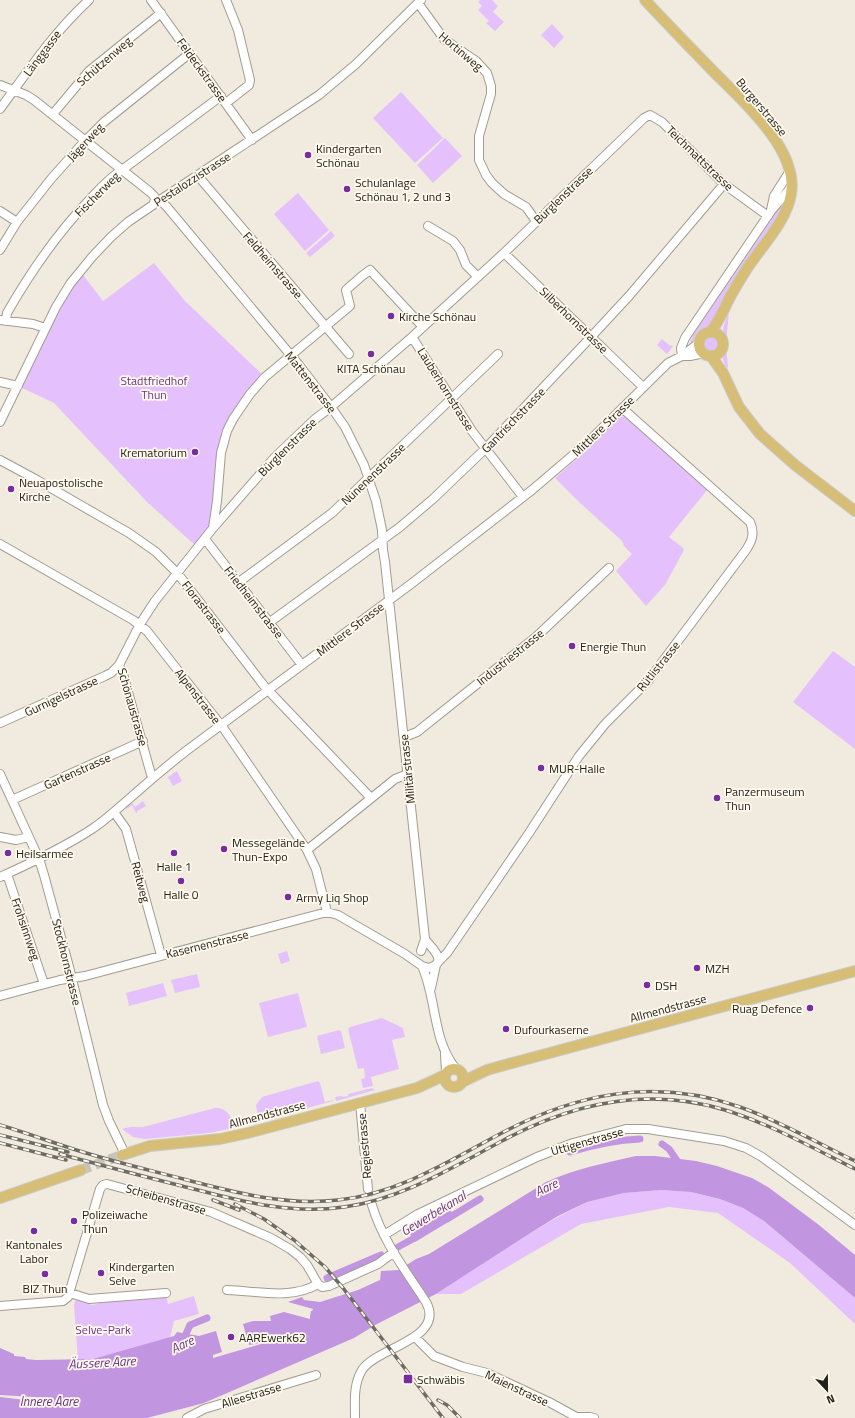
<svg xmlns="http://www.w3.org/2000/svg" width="855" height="1418" viewBox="0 0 855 1418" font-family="'Titillium Web',sans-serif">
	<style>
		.green { fill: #e4c1fc }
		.water { fill: #c295e0 }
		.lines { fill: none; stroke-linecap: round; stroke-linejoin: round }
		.canal { stroke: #c295e0; stroke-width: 7 }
		.minor-tunnel { stroke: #c8c3b8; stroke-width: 8; stroke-dasharray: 8 4; stroke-linecap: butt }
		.major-tunnel { stroke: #c8c3b8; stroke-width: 10; stroke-dasharray: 10 5; stroke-linecap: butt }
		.minor-casing { stroke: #a19c90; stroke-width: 10 }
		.major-casing { stroke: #cacac9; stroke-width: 12 }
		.minor { stroke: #fff; stroke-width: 8 }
		.major { stroke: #d6be77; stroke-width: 10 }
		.rail-casing { stroke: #6e6b63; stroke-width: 3.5 }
		.rail { stroke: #fef9ec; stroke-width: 2; stroke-dasharray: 6; stroke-linecap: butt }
		.poi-dot { fill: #772d9f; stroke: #fef9ec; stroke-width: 1.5 }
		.labels { text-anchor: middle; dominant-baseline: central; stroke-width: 3.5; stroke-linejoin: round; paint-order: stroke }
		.street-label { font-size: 12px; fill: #23211c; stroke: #fef9ec }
		.poi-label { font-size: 12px; fill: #23211c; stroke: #fef9ec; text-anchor: start }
		.park-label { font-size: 12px; fill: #693289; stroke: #fef9ec }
		.water-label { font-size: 13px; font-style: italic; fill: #6b348c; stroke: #fef9ec }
	</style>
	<rect width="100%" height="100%" fill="#f1ebdf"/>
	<!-- green -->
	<path class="green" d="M 480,0 L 492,0 L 498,6 L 493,12 L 504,22 L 495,31 L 486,23 L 489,21 L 478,10 L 482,6 L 478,2 Z
		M 552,24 L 564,37 L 554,48 L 541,35 Z
		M 401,92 L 443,138 L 415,163 L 373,118 Z
		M 445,138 L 462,156 L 433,183 L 417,165 Z
		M 298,193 L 329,230 L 305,251 L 274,214 Z
		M 785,200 L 781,211 L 743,266 L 714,323 L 701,333 L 697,341 L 692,347 L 690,341 L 693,336 L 693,335 L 768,224 L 767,223 Z
		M 331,231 L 335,236 L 310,257 L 306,253 Z
		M 154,263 L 185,301 L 265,377 L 227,431 L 213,528 L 196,546 L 147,502 L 54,403 L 18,386 L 30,362 L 80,271 L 103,301 Z
		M 729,311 L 726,345 L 728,367 L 726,368 L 722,356 L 726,344 L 723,328 Z
		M703 344a8 8 0 1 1 16 0a8 8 0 1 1-16 0Z
		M 662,339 L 669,345 L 673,346 L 667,354 L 657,345 Z
		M 623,416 L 627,419 L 629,418 L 708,489 L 669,537 L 682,547 L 684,550 L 665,585 L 646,606 L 616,571 L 632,554 L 623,545 L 624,544 L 621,540 L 579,502 L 555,478 L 587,450 L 620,417 Z
		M 833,651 L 855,667 L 855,749 L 793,702 Z
		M 177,771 L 182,781 L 173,786 L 168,777 Z
		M 143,801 L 146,806 L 137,811 L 137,813 L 136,813 L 132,805 L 127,809 L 126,808 L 132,803 L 135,807 Z
		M 287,951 L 290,961 L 281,964 L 278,954 Z
		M 197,974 L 200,987 L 175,993 L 171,980 Z
		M 163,983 L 167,996 L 129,1006 L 126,993 Z
		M 298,993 L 307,1027 L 268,1037 L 259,1003 Z
		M 382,1018 L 403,1028 L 405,1037 L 392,1040 L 399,1069 L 371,1077 L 373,1086 L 363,1088 L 361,1079 L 365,1078 L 364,1068 L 358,1069 L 348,1029 L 350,1027 Z
		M 339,1030 L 341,1031 L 345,1048 L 321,1054 L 317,1036 Z
		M 318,1081 L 320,1083 L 325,1102 L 333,1100 L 333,1101 L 259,1121 L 256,1105 L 262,1097 Z
		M 372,1088 L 375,1090 L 336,1101 L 335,1097 L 342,1096 L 342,1097 L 348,1096 L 348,1094 Z
		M 215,1108 C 227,1107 232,1117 234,1128 L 209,1133 L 145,1139 L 133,1137 L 122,1129 L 130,1127 L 143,1127 Z
		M 661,1190 L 691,1192 L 720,1199 L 743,1208 L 764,1221 L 855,1298 L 855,1324 L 790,1263 L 718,1213 L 669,1207 L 581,1224 L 461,1294 L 436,1294 L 532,1232 L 558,1217 L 587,1202 L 624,1193 Z
		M 166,1295 L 168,1304 L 194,1296 L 199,1314 L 174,1321 L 170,1338 L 98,1359 L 78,1360 L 74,1305 L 76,1299 L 92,1305 L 117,1299 Z"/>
	<!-- water -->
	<path class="water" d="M 636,1156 L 655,1156 L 696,1161 L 717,1166 L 752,1178 L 768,1187 L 819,1225 L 855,1255 L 855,1298 L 764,1221 L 743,1208 L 720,1199 L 691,1192 L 661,1190 L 624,1193 L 587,1202 L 558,1216 L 532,1232 L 436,1294 L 377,1324 L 354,1338 L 204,1403 L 147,1418 L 0,1418 L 0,1397 L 34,1401 L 34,1405 L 50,1405 L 50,1398 L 0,1395 L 0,1348 L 14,1354 L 14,1356 L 25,1357 L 26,1359 L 36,1360 L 93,1359 L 174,1336 L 177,1332 L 199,1336 L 216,1331 L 222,1352 L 213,1355 L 213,1358 L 261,1344 L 260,1343 L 249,1345 L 243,1324 L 253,1321 L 271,1321 L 270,1316 L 284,1312 L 310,1319 L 310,1316 L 311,1311 L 313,1310 L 313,1309 L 288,1302 L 302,1297 L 304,1300 L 320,1302 L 358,1290 L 380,1280 L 381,1271 L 399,1270 L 416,1259 L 429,1254 L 546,1182 C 574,1169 605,1163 636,1156 Z
		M 448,1206 L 455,1218 L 415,1242 L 407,1230 Z"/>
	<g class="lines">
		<!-- canal -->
		<path class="canal" d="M 662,1144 L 669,1149 L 680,1165
			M 570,1152 C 593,1145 615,1140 640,1139
			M 447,1219 L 480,1199
			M 398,1247 L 420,1235
			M 327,1278 L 381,1255
			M 186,1334 L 190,1325 L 207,1318"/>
		<!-- minor-tunnel -->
		<path class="minor-tunnel" d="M 368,1189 L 372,1205"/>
		<!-- major-tunnel -->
		<path class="major-tunnel" d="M 81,1170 L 122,1155"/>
		<!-- minor casing -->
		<g class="minor-casing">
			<path id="minor" d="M 151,0 L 252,140
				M 418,3 L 444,39 L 476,61 L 487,73 L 491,86 L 491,94 L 479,136 L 479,160 L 486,175 L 492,183 L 504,194 L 526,207 L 536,221
				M 0,85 L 26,95 L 34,100 L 150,192 L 154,196 L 155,200
				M 226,103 L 249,85 L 250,80 L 238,30 L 226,0
				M 0,109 C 28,71 54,32 89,0
				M 53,114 L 89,71 L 161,13
				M 198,176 L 349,354
				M 155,200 L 160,200 L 319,95 L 356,64 L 421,0
				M 160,200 L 167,207 L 299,365 L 331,407 L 345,427 L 364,465 L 376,501 L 382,530 L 383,550 L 385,562 L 425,939 L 421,951
				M 771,210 L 774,196 L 790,171
				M 0,211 L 17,222
				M 428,226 L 453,241 L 460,250 L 466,265 L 478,277
				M 0,250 L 17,222 L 51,179 L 83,143 L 104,122 L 189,54
				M 504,253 L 643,387
				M 0,320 L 33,324 L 45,328
				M 6,321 L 7,313 C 31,271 59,231 92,197 C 103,185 113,175 126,167 L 221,96
				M 412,337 L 472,431 L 523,497
				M 682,356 L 681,348 L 685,338 L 771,211 L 792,186
				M 683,356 L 690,356 L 704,353
				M 0,382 L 18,386
				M 0,422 L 56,307 L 70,284 L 92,257 L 111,237 L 128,222 L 153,205 L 155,200
				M 0,460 L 37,480 L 129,533 L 156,552 L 178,574 L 265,687 L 371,798
				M 213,528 L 217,501 L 221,453 L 227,431 L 233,419 L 250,394 L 265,377 L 350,306 L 346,290 L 362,276 L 370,270 L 423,327
				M 205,539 L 302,665
				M 0,544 L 133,620 L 147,631 L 224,729 L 307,850 L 316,869 L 327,912
				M 239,582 L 332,513 L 498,354
				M 270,622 L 400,527 L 434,498 L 485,449 L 591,337 L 629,296 L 724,184
				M 119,665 L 123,674 L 152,778
				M 0,723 L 105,676 L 111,673 L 119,665 L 140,624 L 155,601 L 213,528 L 275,457 L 315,419 L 331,407 L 412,337 L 504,253 L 644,118 L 650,115 L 662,122 L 724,184 L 768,216
				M 404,737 L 417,732 L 536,637 L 609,568
				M 0,774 L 39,859 L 44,875 L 68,963 L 103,1105 L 109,1121 L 125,1154
				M 12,800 L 143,741
				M 114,812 L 126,829 L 161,955
				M 0,837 L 16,840 L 29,837
				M 307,850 L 395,779 L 408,774
				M 7,874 L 44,984
				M 0,877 C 31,863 63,848 92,829 C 106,820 117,809 130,798 C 148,782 167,766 186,751 L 411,584 L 532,490 L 587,443 L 668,363 L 682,356 L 699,343
				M 438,962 L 447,953 L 529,833 L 579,756 L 605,724 L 648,681 L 746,550 C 752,541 755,533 750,522 L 622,408
				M 422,966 C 437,999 432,1040 456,1069
				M 431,988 L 436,965
				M 0,996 L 60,980 L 85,976 L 327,912 L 338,915 L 405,954 L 422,966 L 429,968 C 450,962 430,947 425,939
				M 445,1054 L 446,1072
				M 360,1103 L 368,1189
				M 384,1235 L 418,1214 L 537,1157 L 573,1143 L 626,1129 L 648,1129 L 724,1141 L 746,1148 L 762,1157 L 855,1225
				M 227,1290 C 257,1291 291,1300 318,1284
				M 70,1293 L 89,1299 L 166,1293
				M 0,1306 L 63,1301 L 68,1297 L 100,1189 L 103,1185 L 107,1184 L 211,1212 L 271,1238 L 290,1249 L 300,1257 L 307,1265 L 318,1284 L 322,1287 L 329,1286 L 378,1264 L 394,1252
				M 415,1337 L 434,1356 L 463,1367 L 487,1373 L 549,1402 L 578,1418
				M 578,1417 L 590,1417 L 594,1418
				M 187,1418 L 204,1409 L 316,1375
				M 355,1418 C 355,1402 353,1385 362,1370 C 377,1347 446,1339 426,1302 C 406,1271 382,1240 372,1205"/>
		</g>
		<!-- major casing -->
		<g class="major-casing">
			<path id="major" d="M 645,0 C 666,23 688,45 710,68 C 739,98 799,148 791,194 C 787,220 763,245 748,267 C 741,278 734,289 728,301 C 723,311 718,324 710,332
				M699 344a12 12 0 1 1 24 0a12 12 0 1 1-24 0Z
				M 711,356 L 723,373 L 739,407 L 760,434 L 795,465 L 855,511
				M445 1078a9 9 0 1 1 18 0a9 9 0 1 1-18 0Z
				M 462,1082 L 487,1070 L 501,1066 L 855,971
				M 122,1155 L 150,1146 L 220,1139 L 248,1133 L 417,1088 L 445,1075
				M 0,1198 L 81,1170"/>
		</g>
		<!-- minor -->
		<use href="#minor" class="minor"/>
		<!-- major -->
		<use href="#major" class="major"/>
		<!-- rail casing -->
		<g class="rail-casing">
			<path id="rail" d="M 0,1125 C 29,1134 57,1144 86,1153 C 119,1163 153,1171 187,1180 C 237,1193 286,1206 338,1200 C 396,1194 446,1163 496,1136 C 575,1093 654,1077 740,1107 C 780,1121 817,1143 855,1161
				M 0,1135 L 68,1152
				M 0,1143 L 66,1160
				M 60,1154 C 101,1165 141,1176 182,1186 C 237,1200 287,1215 344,1207 C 402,1199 451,1168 502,1141 C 572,1103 647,1086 725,1110 C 770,1124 813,1148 855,1169
				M 213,1200 L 239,1210
				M 235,1204 L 264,1219 L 294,1240 L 325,1267 L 343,1288 L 443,1418
				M 438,1400 L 447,1405 L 460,1418"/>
		</g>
		<!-- rail -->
		<use href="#rail" class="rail"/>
	</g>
	<!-- markers -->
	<g class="poi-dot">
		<circle cx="308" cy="155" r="4"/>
		<circle cx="347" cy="189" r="4"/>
		<circle cx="391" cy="316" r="4"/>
		<circle cx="371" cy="354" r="4"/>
		<circle cx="195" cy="452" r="4"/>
		<circle cx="11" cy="489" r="4"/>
		<circle cx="572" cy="646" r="4"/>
		<circle cx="541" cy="768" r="4"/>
		<circle cx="717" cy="798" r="4"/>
		<circle cx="224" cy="849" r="4"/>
		<circle cx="8" cy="853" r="4"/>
		<circle cx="174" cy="853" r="4"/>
		<circle cx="181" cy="881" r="4"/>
		<circle cx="288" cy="897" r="4"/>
		<circle cx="697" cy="968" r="4"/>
		<circle cx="647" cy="985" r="4"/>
		<circle cx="810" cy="1008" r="4"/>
		<circle cx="506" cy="1029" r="4"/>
		<circle cx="74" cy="1221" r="4"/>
		<circle cx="34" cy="1231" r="4"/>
		<circle cx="101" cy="1273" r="4"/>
		<circle cx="45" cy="1274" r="4"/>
		<circle cx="231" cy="1337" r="4"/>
		<rect x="403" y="1374" width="10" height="10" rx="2"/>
	</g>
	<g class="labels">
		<!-- street labels -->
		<g class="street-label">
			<text transform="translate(461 51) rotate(40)">Hortinweg</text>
			<text transform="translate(42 53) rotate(-53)">Länggasse</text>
			<text transform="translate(104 61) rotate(-41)">Schützenweg</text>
			<text transform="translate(202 70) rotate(54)">Feldeckstrasse</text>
			<text transform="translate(762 107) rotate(50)">Burgerstrasse</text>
			<text transform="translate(85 142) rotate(-47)">Jägerweg</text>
			<text transform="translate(700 158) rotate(44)">Teichmattstrasse</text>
			<text transform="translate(192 179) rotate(-33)">Pestalozzistrasse</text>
			<text transform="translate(97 194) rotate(-45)">Fischerweg</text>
			<text transform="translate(563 195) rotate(-44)">Bürglenstrasse</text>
			<text transform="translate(273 265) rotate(49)">Feldheimstrasse</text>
			<text transform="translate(574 320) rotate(44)">Silberhornstrasse</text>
			<text transform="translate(311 382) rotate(52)">Mattenstrasse</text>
			<text transform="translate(446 389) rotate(58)">Lauberhornstrasse</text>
			<text transform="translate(513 420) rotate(-46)">Gantrischstrasse</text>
			<text transform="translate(603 426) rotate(-44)">Mittlere Strasse</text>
			<text transform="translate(287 447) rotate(-45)">Bürglenstrasse</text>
			<text transform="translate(373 474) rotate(-44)">Nünenenstrasse</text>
			<text transform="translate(254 602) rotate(52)">Friedheimstrasse</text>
			<text transform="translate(204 607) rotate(52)">Florastrasse</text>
			<text transform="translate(350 629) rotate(-37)">Mittlere Strasse</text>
			<text transform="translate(510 657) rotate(-39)">Industriestrasse</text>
			<text transform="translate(658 666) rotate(-51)">Rütlistrasse</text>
			<text transform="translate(61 696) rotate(-25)">Gurnigelstrasse</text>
			<text transform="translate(198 696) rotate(52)">Alpenstrasse</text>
			<text transform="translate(133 707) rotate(74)">Schönaustrasse</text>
			<text transform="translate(407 769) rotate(-96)">Militärstrasse</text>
			<text transform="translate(77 771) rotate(-24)">Gartenstrasse</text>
			<text transform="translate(141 882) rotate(75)">Reitweg</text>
			<text transform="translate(26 929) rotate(71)">Frohsinnweg</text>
			<text transform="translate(207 944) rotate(-14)">Kasernenstrasse</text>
			<text transform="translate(67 962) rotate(76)">Stockhornstrasse</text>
			<text transform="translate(668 1008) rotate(-15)">Allmendstrasse</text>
			<text transform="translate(267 1114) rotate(-15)">Allmendstrasse</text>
			<text transform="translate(587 1141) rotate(-16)">Uttigenstrasse</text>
			<text transform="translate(364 1146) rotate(-95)">Regiestrasse</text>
			<text transform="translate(166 1199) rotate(16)">Scheibenstrasse</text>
			<text transform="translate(517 1388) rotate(25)">Maienstrasse</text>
			<text transform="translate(251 1395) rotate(-17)">Alleestrasse</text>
		</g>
		<!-- poi labels -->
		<g class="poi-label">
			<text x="316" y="148">Kindergarten<tspan x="316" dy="14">Schönau</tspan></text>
			<text x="355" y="182">Schulanlage<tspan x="355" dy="14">Schönau 1, 2 und 3</tspan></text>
			<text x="399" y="316">Kirche Schönau</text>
			<text x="371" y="368" text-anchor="middle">KITA Schönau</text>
			<text x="187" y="452" text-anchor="end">Krematorium</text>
			<text x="19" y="482">Neuapostolische<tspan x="19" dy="14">Kirche</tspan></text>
			<text x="580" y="646">Energie Thun</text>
			<text x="549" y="768">MUR-Halle</text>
			<text x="725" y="791">Panzermuseum<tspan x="725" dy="14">Thun</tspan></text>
			<text x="232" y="842">Messegelände<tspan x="232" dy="14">Thun-Expo</tspan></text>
			<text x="16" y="853">Heilsarmee</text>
			<text x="174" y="866" text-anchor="middle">Halle 1</text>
			<text x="181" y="894" text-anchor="middle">Halle 0</text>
			<text x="296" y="897">Army Liq Shop</text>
			<text x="705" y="968">MZH</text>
			<text x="655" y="985">DSH</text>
			<text x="802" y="1008" text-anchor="end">Ruag Defence</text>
			<text x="514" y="1029">Dufourkaserne</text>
			<text x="82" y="1214">Polizeiwache<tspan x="82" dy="14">Thun</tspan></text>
			<text x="34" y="1244" text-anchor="middle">Kantonales<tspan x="34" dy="14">Labor</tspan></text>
			<text x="109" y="1266">Kindergarten<tspan x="109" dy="14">Selve</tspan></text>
			<text x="45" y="1288" text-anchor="middle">BIZ Thun</text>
			<text x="239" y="1337">AAREwerk62</text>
			<text x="417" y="1379">Schwäbis</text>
		</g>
		<!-- park labels -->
		<g class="park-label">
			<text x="154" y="380">Stadtfriedhof<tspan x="154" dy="14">Thun</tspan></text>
			<text x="103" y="1329">Selve-Park</text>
		</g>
		<!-- water labels -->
		<g class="water-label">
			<text transform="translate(546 1187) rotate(-25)">Aare</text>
			<text transform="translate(433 1213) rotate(-31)">Gewerbekanal</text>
			<text transform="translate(182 1344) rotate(-26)">Aare</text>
			<text transform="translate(102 1362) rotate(-3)">Äussere Aare</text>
			<text x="49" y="1401">Innere Aare</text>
		</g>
	</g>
	<!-- north arrow -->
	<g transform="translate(827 1390) rotate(158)" stroke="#fef9ec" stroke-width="3" paint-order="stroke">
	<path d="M0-3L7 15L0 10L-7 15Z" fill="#23211c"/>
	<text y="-6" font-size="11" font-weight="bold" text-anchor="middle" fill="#23211c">N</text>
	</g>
</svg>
